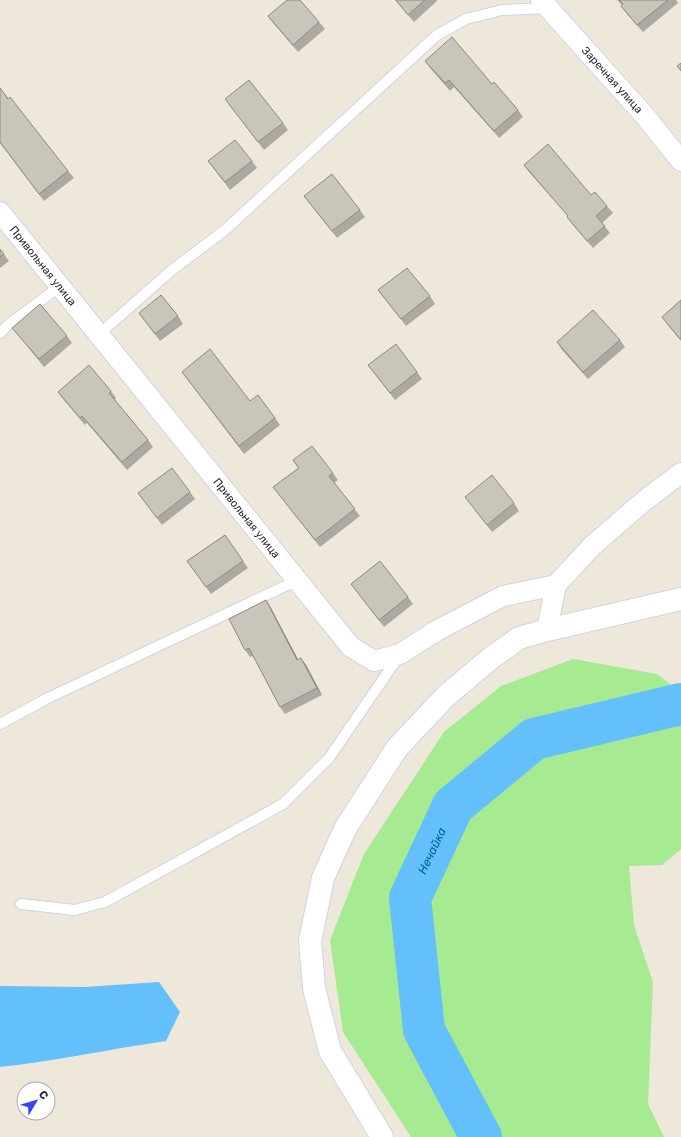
<svg xmlns="http://www.w3.org/2000/svg" width="681" height="1137" viewBox="0 0 681 1137" font-family="Rubik,sans-serif">
	<style>
		.green { fill: #a6ea92 }
		.water { fill: #64c0fa }
		.lines { fill: none; stroke-linecap: round; stroke-linejoin: round }
		.river { stroke: #64c0fa; stroke-width: 42 }
		.service-casing { stroke: #d0d2e5; stroke-width: 12 }
		.minor-casing { stroke: #d0d2e5; stroke-width: 22 }
		.tertiary-casing { stroke: #d0d2e5; stroke-width: 24 }
		.service { stroke: #fff; stroke-width: 10 }
		.minor { stroke: #fff; stroke-width: 20 }
		.tertiary { stroke: #fff; stroke-width: 22 }
		.wall { fill: #ada9a1 }
		.shaded-wall { fill: #8d8a83 }
		.building { fill: #c9c5bb; stroke: #8d8a83 }
		.labels { text-anchor: middle; dominant-baseline: central; stroke-width: 3; stroke-linejoin: round; paint-order: stroke }
		.street-label { font-size: 11px; fill: #2b2b2b; stroke: #fff }
		.water-label { font-size: 12px; font-style: italic; fill: #015aa8; stroke: #fff }
	</style>
	<rect width="100%" height="100%" fill="#eee8db"/>
	<!-- green -->
	<path class="green" d="M 573,659 L 657,674 L 681,692 L 681,849 L 662,865 L 629,866 L 634,925 L 653,982 L 648,1104 L 664,1137 L 411,1137 L 343,1032 L 330,940 L 364,854 L 444,732 L 501,686 Z"/>
	<!-- water -->
	<path class="water" d="M 159,982 L 180,1012 L 166,1041 C 110,1049 56,1061 0,1067 L 0,986 L 84,987 Z"/>
	<g class="lines">
		<!-- river -->
		<path class="river" id="s1" d="M 481,1137 L 424,1030 L 410,898 L 453,806 L 534,739 L 681,704"/>
		<!-- service casing -->
		<g class="service-casing">
			<path id="service" d="M 0,333 L 9,324 L 59,287
				M 98,335 L 172,270 L 225,230 L 437,35 L 466,19 L 502,10 L 549,8
				M 0,724 L 46,699 L 298,580
				M 21,904 L 75,910 L 105,902 L 283,804 L 329,758 L 399,656"/>
		</g>
		<!-- minor casing -->
		<g class="minor-casing">
			<g id="minor">
				<path id="s2" d="M 541,0 L 645,116 L 681,161"/>
				<path id="s3" d="M 0,212 L 351,647 L 374,661 L 400,654 L 436,631 L 503,596 L 556,585"/>
				<path d="M 547,630 L 556,585 L 592,546 L 644,501 L 681,473"/>
			</g>
		</g>
		<!-- tertiary casing -->
		<g class="tertiary-casing">
			<path id="tertiary" d="M 382,1137 L 330,1051 L 314,988 L 310,941 L 323,878 L 345,829 L 397,748 L 446,696 L 491,658 L 519,638 L 547,630 L 681,599"/>
		</g>
		<!-- service -->
		<use href="#service" class="service"/>
		<!-- minor -->
		<use href="#minor" class="minor"/>
		<!-- tertiary -->
		<use href="#tertiary" class="tertiary"/>
	</g>
	<!-- wall -->
	<path class="wall" d="M 395,0 L 437,0 L 437,1 L 414,22 Z
		M 617,0 L 676,0 L 678,3 L 643,32 L 626,13 L 621,6 L 622,5 Z
		M 268,16 L 319,22 L 325,29 L 298,52 L 273,23 Z
		M 425,61 L 492,84 L 518,110 L 523,117 L 499,138 L 454,87 L 450,91 L 430,68 Z
		M 0,88 L 68,171 L 74,178 L 44,201 L 0,143 Z
		M 225,99 L 283,123 L 288,130 L 264,150 Z
		M 208,161 L 252,161 L 257,168 L 230,190 Z
		M 524,165 L 591,195 L 607,206 L 613,213 L 602,223 L 610,233 L 593,248 L 572,224 L 567,217 L 568,216 L 529,172 Z
		M 304,196 L 360,210 L 365,217 L 337,238 Z
		M 0,249 L 9,261 L 0,268 Z
		M 378,290 L 430,296 L 435,304 L 406,326 Z
		M 681,300 L 681,341 L 667,324 L 662,317 Z
		M 139,313 L 178,316 L 183,324 L 160,341 Z
		M 12,328 L 67,336 L 72,343 L 44,367 L 18,335 Z
		M 620,340 L 625,347 L 588,379 L 562,350 L 557,342 Z
		M 368,365 L 417,372 L 422,379 L 395,400 Z
		M 182,372 L 275,418 L 280,425 L 244,454 Z
		M 111,391 L 116,398 L 115,400 L 148,440 L 153,447 L 127,470 L 87,423 L 85,425 L 63,399 L 58,392 Z
		M 293,460 L 333,473 L 338,480 L 334,483 L 360,516 L 320,547 L 273,487 L 298,468 Z
		M 190,492 L 195,499 L 162,525 L 138,493 Z
		M 465,497 L 514,503 L 519,511 L 492,532 Z
		M 225,535 L 248,568 L 211,594 L 187,561 Z
		M 351,584 L 408,597 L 413,604 L 384,627 Z
		M 266,600 L 271,608 L 298,660 L 306,665 L 322,695 L 285,714 L 280,707 L 253,656 L 250,657 L 245,650 Z"/>
	<!-- shaded-wall -->
	<path class="shaded-wall" d="M 266,600 L 271,608 L 302,667 L 297,660 Z
		M 301,658 L 306,665 L 322,695 L 317,688 Z"/>
	<!-- building -->
	<path class="building" d="M 287,0 L 300,0 L 319,22 L 293,45 L 268,16 Z
		M 396,0 L 425,0 L 408,15 Z
		M 619,0 L 668,0 L 637,25 L 621,6 L 623,4 Z
		M 452,37 L 492,84 L 494,82 L 518,110 L 494,131 L 449,80 L 445,83 L 425,61 Z
		M 681,63 L 681,71 L 677,66 Z
		M 249,80 L 283,123 L 258,142 L 225,99 Z
		M 0,88 L 8,99 L 10,97 L 68,171 L 39,194 L 0,142 Z
		M 235,140 L 252,161 L 225,182 L 208,161 Z
		M 548,144 L 591,195 L 595,192 L 607,206 L 596,216 L 605,226 L 587,241 L 567,217 L 568,216 L 524,165 Z
		M 332,174 L 360,210 L 332,231 L 304,196 Z
		M 0,249 L 4,254 L 0,257 Z
		M 407,268 L 430,296 L 401,319 L 378,290 Z
		M 161,295 L 178,316 L 155,334 L 139,313 Z
		M 681,300 L 681,338 L 680,339 L 662,317 Z
		M 40,304 L 67,336 L 39,359 L 12,328 Z
		M 593,310 L 620,340 L 583,372 L 557,342 Z
		M 396,344 L 417,372 L 390,393 L 368,365 Z
		M 210,349 L 250,401 L 258,395 L 275,418 L 239,446 L 182,372 Z
		M 89,365 L 111,391 L 109,393 L 148,440 L 122,462 L 82,416 L 80,418 L 58,392 Z
		M 312,446 L 333,473 L 329,476 L 355,509 L 315,540 L 273,487 L 299,468 L 293,460 Z
		M 172,468 L 190,492 L 157,518 L 138,493 Z
		M 492,475 L 514,503 L 487,525 L 465,497 Z
		M 225,535 L 243,561 L 206,587 L 187,561 Z
		M 380,561 L 408,597 L 379,620 L 351,584 Z
		M 266,600 L 297,660 L 301,658 L 317,688 L 280,707 L 249,648 L 245,650 L 229,619 Z"/>
	<g class="labels">
		<!-- street labels -->
		<g class="street-label">
			<text stroke="none"><textPath href="#s2" startOffset="107">Заречная улица</textPath></text>
			<text stroke="none"><textPath href="#s3" startOffset="69">Привольная улица</textPath></text>
			<text stroke="none"><textPath href="#s3" startOffset="393">Привольная улица</textPath></text>
		</g>
		<!-- water labels -->
		<g class="water-label">
			<text stroke="none"><textPath href="#s1" startOffset="306">Нечайка</textPath></text>
		</g>
	</g>
	<!-- north arrow -->
	<g transform="translate(36 1101) rotate(52)"><circle r="19" fill="#ffffff" stroke="#aaaaaa"/>
	<path d="M0-3L7 15L0 10L-7 15Z" fill="#3744ff"/>
	<text y="-6" font-size="11" font-weight="bold" text-anchor="middle" fill="#2b2b2b">С</text>
	</g>
</svg>
